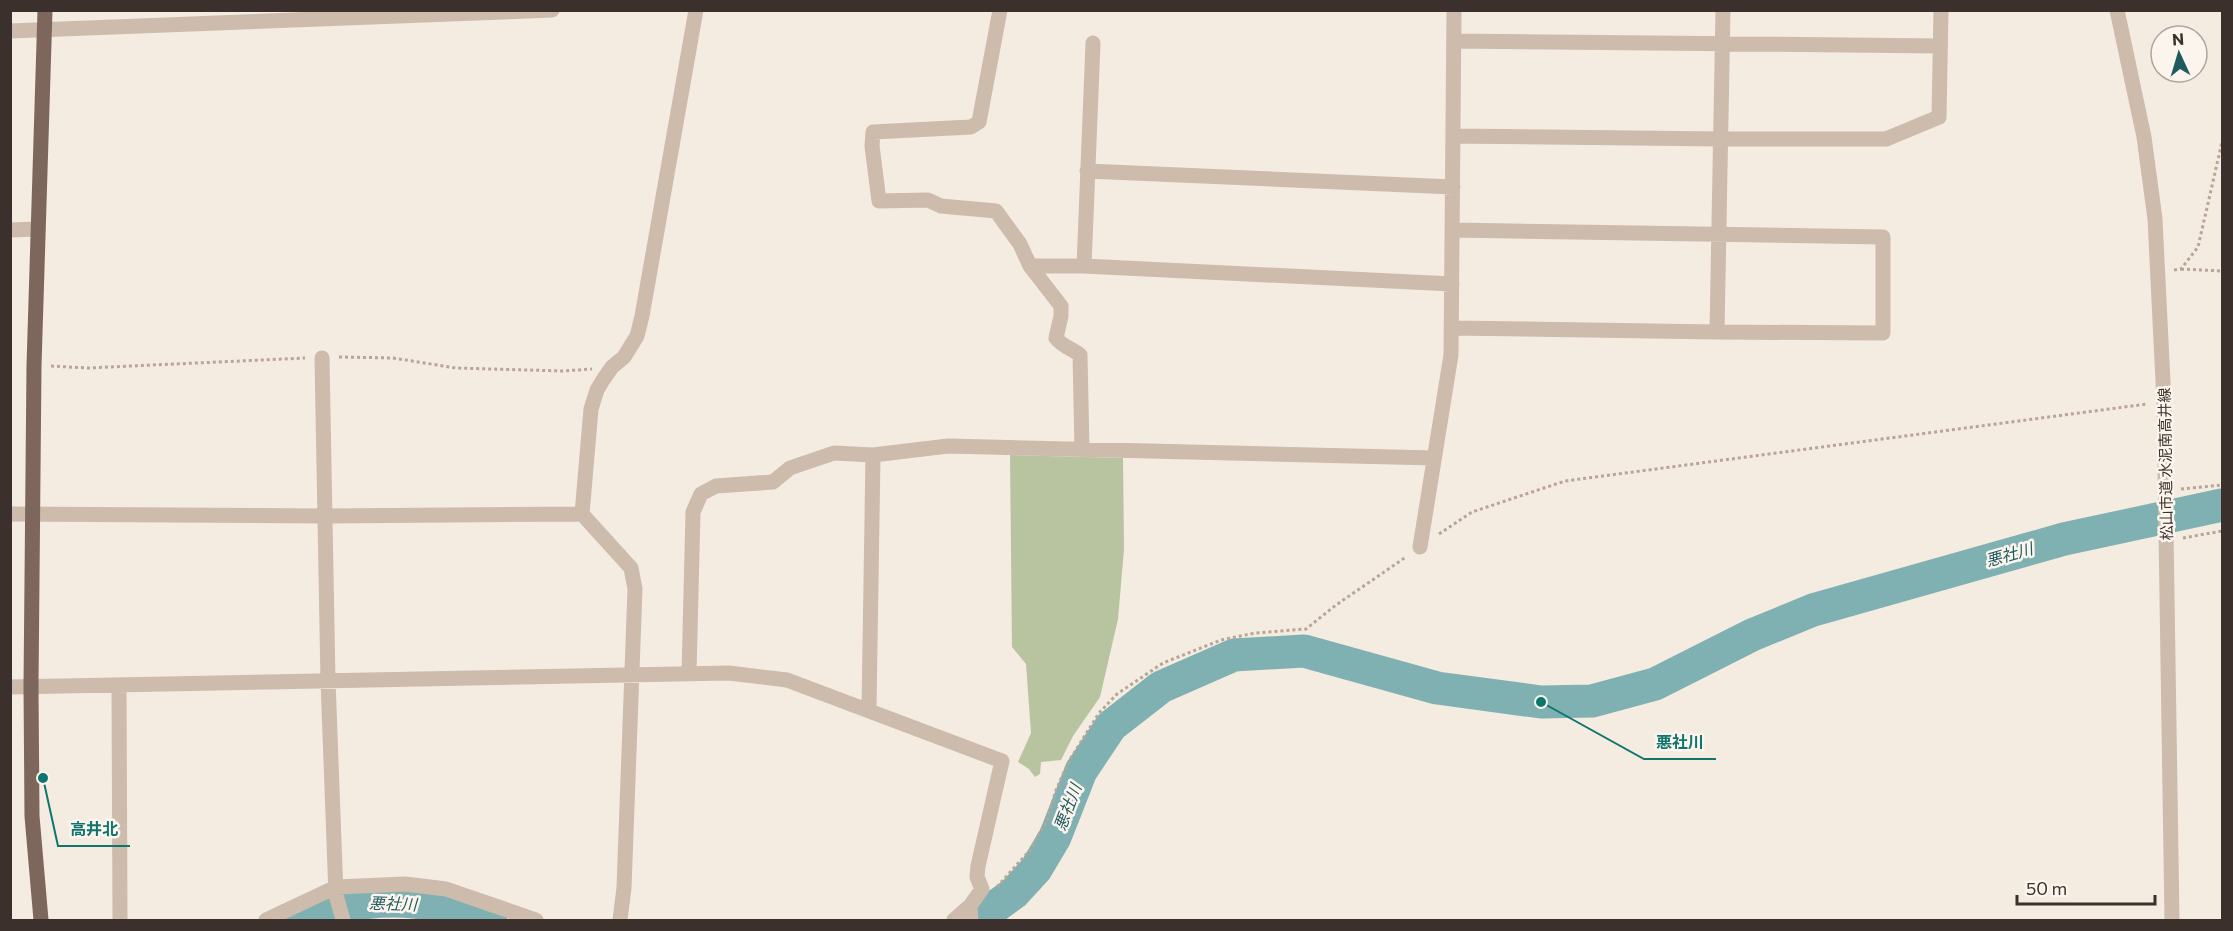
<svg xmlns="http://www.w3.org/2000/svg" width="2233" height="931" viewBox="0 0 2233 931" font-family="Commissioner,'Noto Sans JP',sans-serif">
	<style>
		.green { fill: #b8c4a0 }
		.lines { fill: none; stroke-linecap: round; stroke-linejoin: round }
		.river { stroke: #7fb0b2; stroke-width: 33 }
		.path { stroke: #b9a596; stroke-width: 3; stroke-dasharray: 3 3; stroke-linecap: butt }
		.minor { stroke: #cdbbac; stroke-width: 15 }
		.major { stroke: #7d675c; stroke-width: 15 }
		.labels { text-anchor: middle; dominant-baseline: central; stroke-width: 5; stroke-linejoin: round; paint-order: stroke }
		.street-label { font-size: 15px; fill: #3b302b; stroke: #fbf5ee }
		.water-label { font-size: 16px; font-style: italic; fill: #1f5a5e; stroke: #fbf5ee }
		.leader { fill: none; stroke: #0f766e; stroke-width: 2 }
		.callout-dot { fill: #0f766e; stroke: #fbf5ee; stroke-width: 2 }
		.callout-label { font-size: 16px; text-anchor: middle; font-weight: bold; fill: #0f766e; stroke: #fbf5ee; stroke-width: 5; stroke-linejoin: round; paint-order: stroke }
	</style>
	<rect width="100%" height="100%" fill="#f4ebe1"/>
	<!-- green -->
	<path class="green" d="M 1010,455 L 1123,458 L 1124,549 L 1118,619 L 1100,697 L 1073,736 L 1061,760 L 1041,762 L 1040,774 L 1035,777 L 1029,769 L 1018,762 L 1031,733 L 1026,664 L 1012,647 Z"/>
	<g class="lines">
		<!-- river -->
		<path class="river" d="M 295,920 C 310,913 324,910 340,907 C 394,895 440,902 491,920
			M 977,920 L 1014,893 L 1036,869 L 1055,837 L 1081,771 L 1111,726 L 1161,687 L 1234,655 L 1304,651 L 1437,688 L 1541,702 L 1592,701 L 1655,684 L 1752,635 L 1813,610 L 2064,539 L 2222,505"/>
		<!-- path -->
		<path class="path" d="M 2181,269 L 2222,271
			M 2174,270 L 2181,269 L 2198,247 L 2222,142
			M 339,357 L 393,358 L 456,368 L 562,371 L 592,369
			M 51,366 L 88,368 L 305,358
			M 2181,489 L 2222,485
			M 1439,534 L 1472,512 L 1565,481 L 2147,404
			M 2183,538 L 2222,531
			M 997,887 L 1030,850 L 1047,820 L 1056,790 L 1069,761 L 1099,713 L 1117,694 L 1163,663 L 1221,640 L 1255,633 L 1306,629 L 1336,605 L 1406,557"/>
		<!-- minor -->
		<path class="minor" d="M 1000,10 L 979,122 L 971,127 L 873,132 L 872,146 L 879,201 L 928,200 L 941,206 L 996,211 L 1020,244 L 1030,266 L 1061,306 L 1061,316 L 1056,338 C 1063,347 1071,348 1080,355 L 1082,450
			M 2117,10 L 2144,137 L 2155,219 L 2164,402 L 2172,920
			M 10,31 L 552,10
			M 1454,41 L 1940,46
			M 1093,43 L 1084,266 L 1452,284
			M 1453,136 L 1721,139 L 1886,139 L 1939,117 L 1941,10
			M 1087,171 L 1453,187
			M 10,230 L 38,229
			M 1453,230 L 1883,237 L 1883,333 L 1717,332
			M 1030,266 L 1084,266
			M 1452,328 L 1717,332 L 1723,10
			M 322,358 L 328,681 L 336,895 L 343,920
			M 10,514 L 326,516 L 582,514
			M 1420,547 L 1451,355 L 1454,10
			M 689,674 L 693,512 L 701,494 L 716,486 L 773,482 L 790,468 L 834,453 L 873,455 L 948,446 L 1434,458
			M 119,685 L 120,920
			M 10,687 L 729,673 L 787,680 L 1002,761 L 978,866 L 977,877 L 982,889 L 970,906 L 971,920
			M 869,709 L 873,455
			M 266,920 L 336,887 L 405,884 L 446,889 L 536,920
			M 620,920 L 624,888 L 635,589 L 631,568 L 582,514 L 591,409 L 597,390 L 603,380 L 612,367 L 624,357 L 637,336 L 642,316 L 696,10
			M 954,920 L 970,906"/>
		<!-- major -->
		<path class="major" d="M 41,920 L 32,816 L 31,686 L 34,366 L 45,10"/>
	</g>
	<g class="labels">
		<!-- street labels -->
		<g class="street-label">
			<text transform="translate(2165 464) rotate(-91)">松山市道 水泥南高井線</text>
		</g>
		<!-- water labels -->
		<g class="water-label">
			<text transform="translate(2009 554) rotate(-16)">悪社川</text>
			<text transform="translate(1067 807) rotate(-69)">悪社川</text>
			<text transform="translate(393 903) rotate(2)">悪社川</text>
		</g>
	</g>
	<!-- callouts -->
	<path class="leader" d="M1541 702L1644 759H1716M43 778L58 846H130"/>
	<g class="callout-dot">
		<circle cx="1541" cy="702" r="6"/>
		<circle cx="43" cy="778" r="6"/>
	</g>
	<g class="callout-label">
		<text x="1680" y="748">悪社川</text>
		<text x="94" y="835">高井北</text>
	</g>
	<!-- border -->
	<rect width="2233" height="931" fill="none" stroke="#3b302b" stroke-width="24"/>
	<!-- north arrow -->
	<g transform="translate(2179 54) rotate(356)"><circle r="28" fill="#fbf5ee" stroke="#aea6a0" stroke-width="1.5"/>
	<path d="M0-4.5L10 22L0 15L-10 22Z" fill="#1f5a5e"/>
	<text y="-9" font-size="16" font-weight="bold" text-anchor="middle" fill="#3b302b">N</text>
	</g>
	<!-- scale -->
	<path d="M2017 895v9h138v-9" fill="none" stroke="#3b302b" stroke-width="3"/>
	<text x="2026" y="895" font-size="18" fill="#3b302b" stroke="#fbf5ee" stroke-width="4.5" paint-order="stroke">50 m</text>
</svg>
